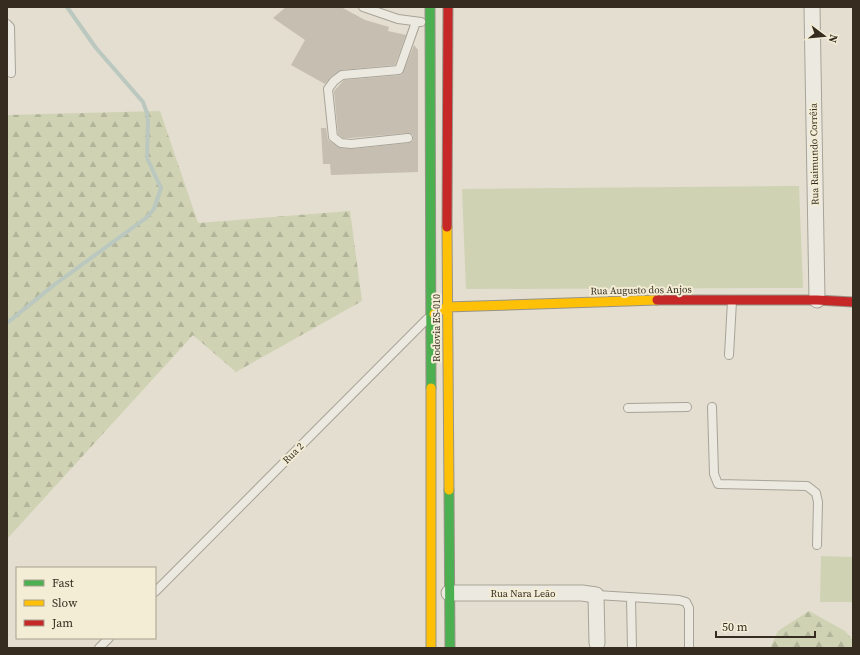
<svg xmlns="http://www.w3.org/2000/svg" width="860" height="655" viewBox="0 0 860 655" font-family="'Source Serif 4',serif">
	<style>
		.green { fill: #cfd2b3 }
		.forest { fill: url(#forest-firs) }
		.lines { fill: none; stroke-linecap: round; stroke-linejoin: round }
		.stream { stroke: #bac8c0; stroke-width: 4 }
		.building { fill: #c6beb0 }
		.lane-casing { stroke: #a8a398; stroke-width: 10 }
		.street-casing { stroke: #a8a398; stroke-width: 17 }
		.fast-casing { stroke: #989388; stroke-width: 11 }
		.slow-casing { stroke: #989388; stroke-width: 11 }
		.jam-casing { stroke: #989388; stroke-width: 11 }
		.lane { stroke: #ece9e0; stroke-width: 8 }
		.street { stroke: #ece9e0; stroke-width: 15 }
		.fast { stroke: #4caf50; stroke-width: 9 }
		.slow { stroke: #ffc107; stroke-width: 9 }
		.jam { stroke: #c62828; stroke-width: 9 }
		.labels { text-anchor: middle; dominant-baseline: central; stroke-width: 4; stroke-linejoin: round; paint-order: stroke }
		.street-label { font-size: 10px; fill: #362d20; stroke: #f3edd6 }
	</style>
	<defs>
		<pattern id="forest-firs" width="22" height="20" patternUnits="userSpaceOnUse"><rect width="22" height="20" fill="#cfd2b3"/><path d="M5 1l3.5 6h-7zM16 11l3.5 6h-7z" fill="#b2b59a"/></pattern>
	</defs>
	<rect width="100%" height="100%" fill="#e3decf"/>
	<!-- green -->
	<path class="green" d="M 799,186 L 803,288 L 466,289 L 462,189 Z
		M 821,556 L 853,557 L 853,602 L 820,602 Z"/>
	<!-- forest -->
	<path class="forest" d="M 160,111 L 198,223 L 350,211 L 362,301 L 236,372 L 193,335 L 7,539 L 7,115 Z
		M 809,611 L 845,631 L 853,640 L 853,648 L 770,648 L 778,631 Z"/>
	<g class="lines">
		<!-- stream -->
		<path class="stream" d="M 7,323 L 54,285 L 146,218 L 154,209 L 161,188 L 147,158 L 148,123 L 147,113 L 143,102 L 96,48 L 67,7"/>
	</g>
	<!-- building -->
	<path class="building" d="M 286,7 L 341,7 L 365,20 L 389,27 L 388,31 L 406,35 L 395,65 L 341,70 L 331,77 L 325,84 L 291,65 L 305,40 L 273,18 Z
		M 414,45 L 418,50 L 418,172 L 331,175 L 330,164 L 323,164 L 321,128 L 326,128 L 328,140 L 340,148 L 352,149 L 409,143 L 413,141 L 413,135 L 408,133 L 351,138 L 343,138 L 338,134 L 334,91 L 344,80 L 402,75 Z"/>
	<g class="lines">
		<!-- lane casing -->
		<g class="lane-casing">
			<path id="lane" d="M 363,7 L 398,19 L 421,22
				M 7,24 L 10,27 L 11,73
				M 408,138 L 351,144 L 341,143 L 333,137 L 328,89 L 334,81 L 342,75 L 399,70 L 416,22
				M 729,355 L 732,301
				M 712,407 L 714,474 L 718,484 L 807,486 L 816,493 L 818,502 L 817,545
				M 628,408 L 687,407
				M 155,592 L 427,319
				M 596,595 L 679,600 L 686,602 L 689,608 L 689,648
				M 631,598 L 632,648
				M 99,648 L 109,638"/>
		</g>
		<!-- street casing -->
		<g class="street-casing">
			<path id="street" d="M 812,7 L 817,300
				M 449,593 L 582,593 L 596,595 L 597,643"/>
		</g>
		<!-- fast casing -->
		<g class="fast-casing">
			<path id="fast" d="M 430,7 L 431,388
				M 449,490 L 450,648"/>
		</g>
		<!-- slow casing -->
		<g class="slow-casing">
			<path id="slow" d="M 447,227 L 449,490
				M 434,314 L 447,307 L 657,300
				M 431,388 L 431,648"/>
		</g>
		<!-- jam casing -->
		<g class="jam-casing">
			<path id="jam" d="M 447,227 L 448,7
				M 657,300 L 817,300 L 853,302"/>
		</g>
		<!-- lane -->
		<use href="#lane" class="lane"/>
		<!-- street -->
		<use href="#street" class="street"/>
		<!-- fast -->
		<use href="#fast" class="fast"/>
		<!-- slow -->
		<use href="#slow" class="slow"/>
		<!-- jam -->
		<use href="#jam" class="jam"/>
	</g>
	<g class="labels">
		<!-- street labels -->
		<g class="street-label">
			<text transform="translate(814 154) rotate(-91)">Rua Raimundo Corrêia</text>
			<text transform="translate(641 290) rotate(-1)">Rua Augusto dos Anjos</text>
			<text transform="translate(436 328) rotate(-90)">Rodovia ES-010</text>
			<text transform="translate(293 453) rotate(-45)">Rua 2</text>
			<text x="523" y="593">Rua Nara Leão</text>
		</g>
	</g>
	<!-- border -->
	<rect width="860" height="655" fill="none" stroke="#362d20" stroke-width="16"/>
	<!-- legend -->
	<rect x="16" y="567" width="140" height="72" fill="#f3edd6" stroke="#a7a08d"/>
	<rect x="24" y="580" width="20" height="6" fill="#4caf50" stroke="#a7a08d"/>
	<text x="52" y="587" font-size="12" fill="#362d20">Fast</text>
	<rect x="24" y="600" width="20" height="6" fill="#ffc107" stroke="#a7a08d"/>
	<text x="52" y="607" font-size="12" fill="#362d20">Slow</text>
	<rect x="24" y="620" width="20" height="6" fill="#c62828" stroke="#a7a08d"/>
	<text x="52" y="627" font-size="12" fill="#362d20">Jam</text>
	<!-- north arrow -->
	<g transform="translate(824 36) rotate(106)" stroke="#f3edd6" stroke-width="3" paint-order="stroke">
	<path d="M0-3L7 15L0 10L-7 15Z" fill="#362d20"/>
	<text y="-6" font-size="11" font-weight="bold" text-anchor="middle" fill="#362d20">N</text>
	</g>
	<!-- scale -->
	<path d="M716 631v6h99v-6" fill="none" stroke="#362d20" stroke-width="2"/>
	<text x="722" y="631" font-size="12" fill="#362d20" stroke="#f3edd6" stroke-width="3" paint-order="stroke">50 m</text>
</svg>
